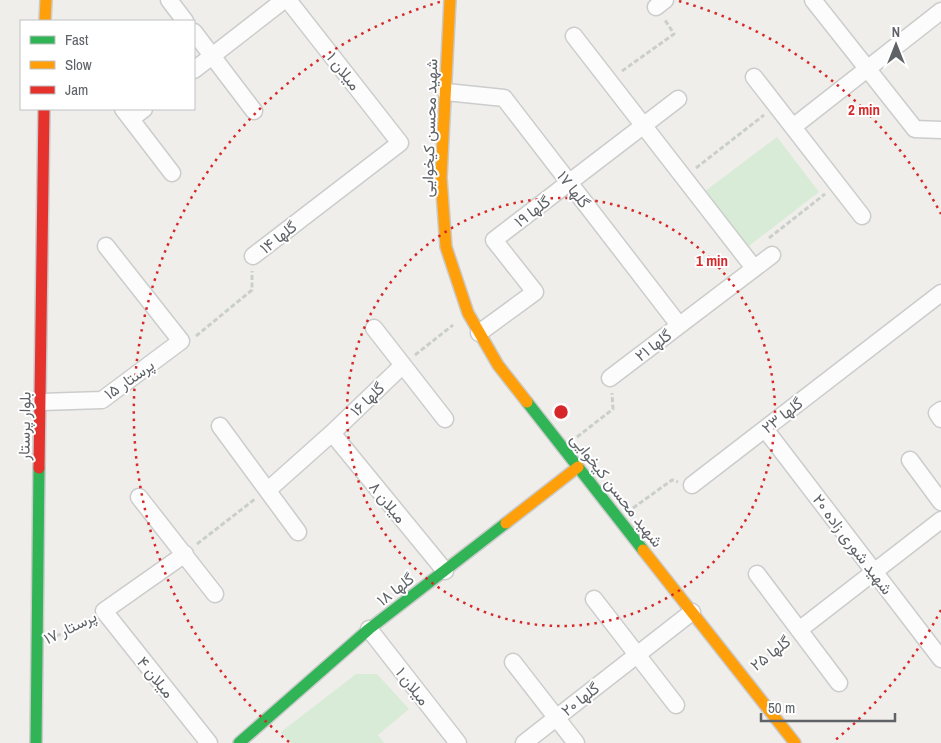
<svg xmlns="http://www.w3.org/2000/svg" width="941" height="743" viewBox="0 0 941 743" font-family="'Archivo Narrow',Vazirmatn,sans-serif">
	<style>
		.green { fill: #d8ebd6 }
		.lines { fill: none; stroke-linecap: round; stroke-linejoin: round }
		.street-casing { stroke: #cbcccc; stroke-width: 19 }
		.fast-casing { stroke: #cacacb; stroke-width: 14 }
		.slow-casing { stroke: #cacacb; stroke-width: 14 }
		.jam-casing { stroke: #cacacb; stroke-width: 14 }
		.path { stroke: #cacfcc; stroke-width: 3; stroke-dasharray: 5 2.5; stroke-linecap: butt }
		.street { stroke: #fdfcfc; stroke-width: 16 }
		.fast { stroke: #30b455; stroke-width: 11 }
		.slow { stroke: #ff9f0a; stroke-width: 11 }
		.jam { stroke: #e5322d; stroke-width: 11 }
		.ring { fill: none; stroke: #d62828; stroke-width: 2.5; stroke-dasharray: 2.5 5 }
		.labels { text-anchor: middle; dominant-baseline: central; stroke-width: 4; stroke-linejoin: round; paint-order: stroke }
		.street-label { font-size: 16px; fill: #5f6368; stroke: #fff }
		.centre { fill: #d62828; stroke: #fff; stroke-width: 2.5 }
		.ring-label { font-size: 15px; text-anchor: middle; font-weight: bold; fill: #d62828; stroke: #fff; stroke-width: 4; stroke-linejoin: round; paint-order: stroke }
	</style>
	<rect width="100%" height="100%" fill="#efeeea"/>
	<!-- green -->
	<path class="green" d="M 777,137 L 819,192 L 745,249 L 704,192 Z
		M 356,674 L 377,674 L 409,709 L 378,735 L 384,743 L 290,743 L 281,732 Z"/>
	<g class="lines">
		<!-- street casing -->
		<g class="street-casing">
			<path id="street" d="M 169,0 L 185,21
				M 813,0 L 915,129 L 941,130
				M 656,7 L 665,0
				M 194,32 L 254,111
				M 574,36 L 754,268
				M 194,70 L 284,0
				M 754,77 L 862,216
				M 446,92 L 504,98 L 679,325
				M 123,109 L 172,173
				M 131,119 L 144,109
				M 793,127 L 941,11
				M 253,256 L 400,143 L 288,0
				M 374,328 L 445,419
				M 479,333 L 535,292 L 494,240 L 678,99
				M 610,378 L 772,255
				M 41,402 L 102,400 L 181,341 L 106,246
				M 941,410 L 937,413 L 941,419
				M 220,426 L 298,532
				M 765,429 L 941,659
				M 332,433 L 445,571
				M 910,460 L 941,502
				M 692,485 L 941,293
				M 268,490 L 332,433 L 403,365
				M 139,497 L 215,594
				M 185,554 L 104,611 L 209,743
				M 757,574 L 839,683
				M 594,599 L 676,705
				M 369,629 L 458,743
				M 799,630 L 941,520
				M 513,662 L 576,743
				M 524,743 L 692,612"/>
		</g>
		<!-- fast casing -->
		<g class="fast-casing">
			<path id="fast" d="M 527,402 L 643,550
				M 36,743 L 39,468
				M 239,743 L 369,629 L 506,523"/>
		</g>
		<!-- slow casing -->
		<g class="slow-casing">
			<path id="slow" d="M 450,0 L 441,178 L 446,247 L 468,313 L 498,365 L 527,402
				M 45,21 L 46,0
				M 506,523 L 578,467
				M 643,550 L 795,743"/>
		</g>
		<!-- jam casing -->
		<g class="jam-casing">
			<path id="jam" d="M 39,468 L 44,109"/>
		</g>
		<!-- path -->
		<path class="path" d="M 622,71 L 674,34 L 665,20
			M 696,168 L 764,115
			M 769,238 L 825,194
			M 196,336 L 252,290 L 252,271
			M 415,355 L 453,325
			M 577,437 L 613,409 L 612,393
			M 633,508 L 672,480 L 678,482
			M 197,544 L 255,499
			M 56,636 L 66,632 L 90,618
			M 756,664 L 787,640"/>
		<!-- street -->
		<use href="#street" class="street"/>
		<!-- fast -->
		<use href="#fast" class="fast"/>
		<!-- slow -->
		<use href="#slow" class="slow"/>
		<!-- jam -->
		<use href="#jam" class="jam"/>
	</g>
	<!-- distance rings -->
	<g class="ring">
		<circle cx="561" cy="412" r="214"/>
		<path d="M941 610A428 428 0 0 1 833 742M289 742A428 428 0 0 1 443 1M679 1A428 428 0 0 1 941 214"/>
	</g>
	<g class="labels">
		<!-- street labels -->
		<g class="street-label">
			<text transform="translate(344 71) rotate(52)">میلان ۱</text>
			<text transform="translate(429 128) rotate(-88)">شهید محسن کیخوایی</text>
			<text transform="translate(574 189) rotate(52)">گلها ۱۷</text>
			<text transform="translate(532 211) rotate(-37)">گلها ۱۹</text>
			<text transform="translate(278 237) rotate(-38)">گلها ۱۴</text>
			<text transform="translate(653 345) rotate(-37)">گلها ۲۱</text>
			<text transform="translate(129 379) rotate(-35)">پرستار ۱۵</text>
			<text transform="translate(367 399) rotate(-44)">گلها ۱۶</text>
			<text transform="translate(782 415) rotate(-38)">گلها ۲۳</text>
			<text transform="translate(24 426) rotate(-89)">بلوار پرستار</text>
			<text transform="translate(617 490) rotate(52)">شهید محسن کیخوایی</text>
			<text transform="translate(388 502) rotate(51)">میلان ۸</text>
			<text transform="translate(853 544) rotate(53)">شهید شوری زاده ۲۰</text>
			<text transform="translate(395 589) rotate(-38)">گلها ۱۸</text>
			<text transform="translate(70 627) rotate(-26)">پرستار ۱۷</text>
			<text transform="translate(770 653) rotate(-38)">گلها ۲۵</text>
			<text transform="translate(156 677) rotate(51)">میلان ۴</text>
			<text transform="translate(413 686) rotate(52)">میلان ۱</text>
			<text transform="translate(580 699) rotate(-38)">گلها ۲۰</text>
		</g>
	</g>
	<circle cx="561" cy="412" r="8" class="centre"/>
	<g class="ring-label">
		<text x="864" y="115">2 min</text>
		<text x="712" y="266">1 min</text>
	</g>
	<!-- legend -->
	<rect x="20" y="20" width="175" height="90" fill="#ffffff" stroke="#bfc1c3"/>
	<rect x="30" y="36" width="25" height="8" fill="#30b455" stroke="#bfc1c3"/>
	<text x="65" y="45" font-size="15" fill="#5f6368">Fast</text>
	<rect x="30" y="61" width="25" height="8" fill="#ff9f0a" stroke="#bfc1c3"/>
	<text x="65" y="70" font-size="15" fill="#5f6368">Slow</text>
	<rect x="30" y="86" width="25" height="8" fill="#e5322d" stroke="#bfc1c3"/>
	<text x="65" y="95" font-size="15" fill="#5f6368">Jam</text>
	<!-- north arrow -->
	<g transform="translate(896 45)" stroke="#ffffff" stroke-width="4" paint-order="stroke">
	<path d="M0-4L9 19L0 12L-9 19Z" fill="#5f6368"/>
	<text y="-8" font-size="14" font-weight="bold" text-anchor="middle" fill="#5f6368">N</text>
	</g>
	<!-- scale -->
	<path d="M761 713v8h134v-8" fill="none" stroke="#5f6368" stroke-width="2.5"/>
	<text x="768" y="713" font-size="15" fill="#5f6368" stroke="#ffffff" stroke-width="4" paint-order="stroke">50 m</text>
</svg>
